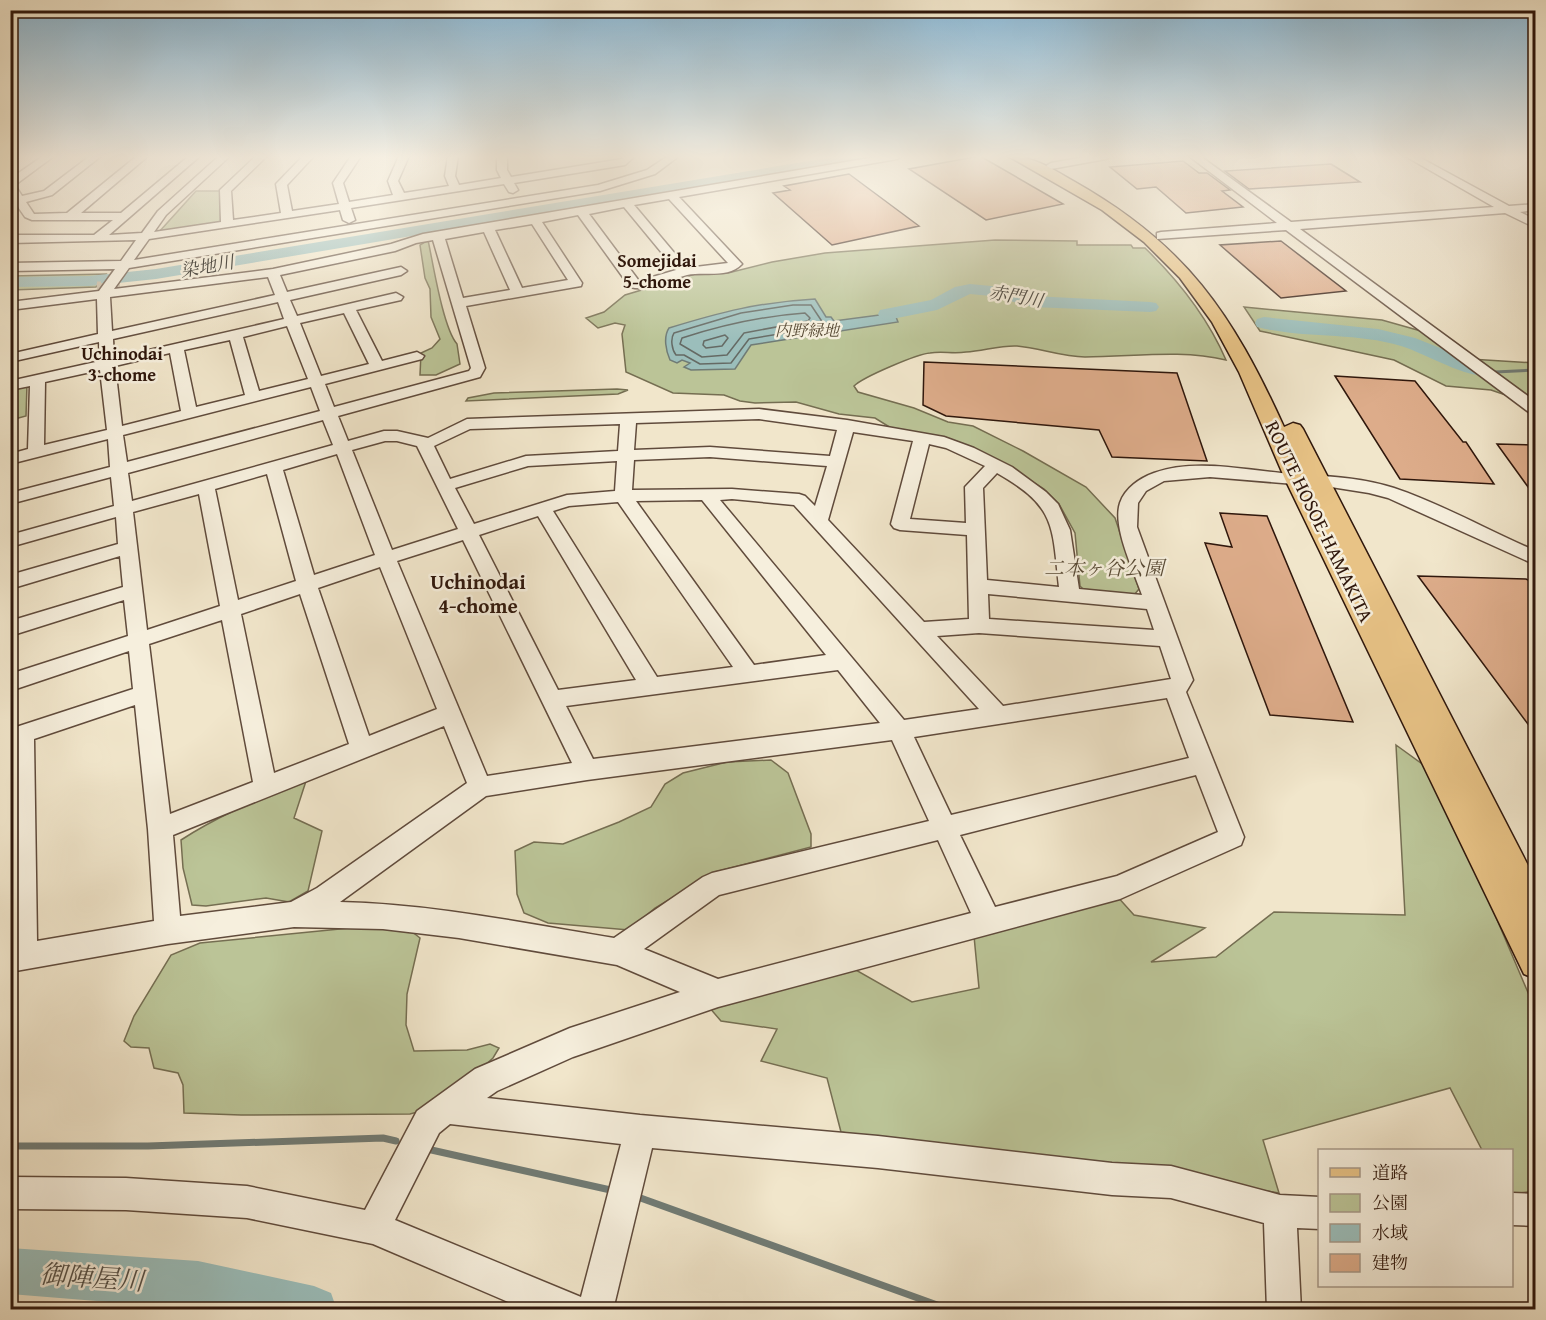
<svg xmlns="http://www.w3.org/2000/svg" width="1546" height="1320" viewBox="0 0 1546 1320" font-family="'Gentium Book Plus','Noto Serif JP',serif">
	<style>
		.green { fill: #bbc497; stroke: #756e52; stroke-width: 1.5 }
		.water { fill: #9bbebb; stroke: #707b75; stroke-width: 1.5 }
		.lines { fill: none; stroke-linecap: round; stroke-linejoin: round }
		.shore { stroke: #656a64; stroke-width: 1.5 }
		.stream-far1 { stroke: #707b75; stroke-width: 3 }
		.stream { stroke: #707b75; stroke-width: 7 }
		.river { fill: #9bbebb; fill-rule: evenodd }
		.building { fill: #ddac8a; stroke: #2f170c; stroke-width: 1.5 }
		.minor-tunnel-far1 { stroke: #cabda5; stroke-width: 11; stroke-dasharray: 11 6; stroke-linecap: butt }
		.minor-tunnel { stroke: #cabda5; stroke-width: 15; stroke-dasharray: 15 8; stroke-linecap: butt }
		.minor-casing { stroke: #604b3c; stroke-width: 3 }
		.major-casing { stroke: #2f170c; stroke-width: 3 }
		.minor { fill: #f6efdd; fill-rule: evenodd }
		.major { fill: #e8c386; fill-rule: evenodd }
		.labels { text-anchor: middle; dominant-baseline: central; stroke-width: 5; stroke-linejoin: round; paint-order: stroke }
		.far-park-label { font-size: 16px; font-style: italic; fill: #594b36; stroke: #f6efdd }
		.far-neighbourhood-label { font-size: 18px; font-weight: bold; fill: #2f170c; stroke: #f6efdd }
		.far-water-label { font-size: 18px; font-style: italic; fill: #555149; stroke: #f6efdd }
		.street-label { font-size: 20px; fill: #2f170c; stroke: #f6efdd }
		.park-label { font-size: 20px; font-style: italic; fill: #594b36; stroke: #f6efdd }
		.neighbourhood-label { font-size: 21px; font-weight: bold; fill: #2f170c; stroke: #f6efdd }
		.near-water-label { font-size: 26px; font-style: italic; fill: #555149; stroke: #f6efdd }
	</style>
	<rect width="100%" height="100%" fill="#f1e6cb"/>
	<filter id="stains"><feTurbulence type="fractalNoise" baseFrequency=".00333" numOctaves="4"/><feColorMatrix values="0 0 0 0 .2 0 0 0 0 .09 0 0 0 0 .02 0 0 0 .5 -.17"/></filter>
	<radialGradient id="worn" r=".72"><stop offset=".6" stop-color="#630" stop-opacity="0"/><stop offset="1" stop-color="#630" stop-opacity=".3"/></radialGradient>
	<!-- green -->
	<path class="green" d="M 196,191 L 222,191 L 223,222 L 159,232 Z
		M 428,240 C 433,263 443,328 457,344 L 460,364 L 436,375 L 420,375 L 421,353 L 432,348 L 440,339 L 431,317 L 430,289 L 425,278 L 420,245 Z
		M 995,240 L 1077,241 L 1077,245 L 1131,245 L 1133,248 L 1145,248 C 1179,281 1207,316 1226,360 C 1180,349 1133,357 1085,357 C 1062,357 1040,348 1017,346 C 1001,345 983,351 966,352 C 954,354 942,351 930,353 C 917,354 863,377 854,386 L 858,392 L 914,408 L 948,422 L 973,426 L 1023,451 L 1086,487 L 1115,518 L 1139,589 L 1134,595 L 1083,589 L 1080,586 L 1075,533 L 1059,504 L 1044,489 L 1023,476 L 963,444 L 945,437 L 891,428 L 875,418 L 839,414 L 796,402 L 755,403 L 740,401 L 724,395 L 673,393 L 626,372 L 622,334 L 625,325 L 615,323 L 598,328 L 586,318 L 604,312 L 625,295 L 695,274 L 728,273 L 772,262 L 825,253 Z
		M 106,274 L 96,287 L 11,290 L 11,276 Z
		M 1244,307 L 1382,320 L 1435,335 L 1470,359 L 1535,363 L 1535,405 L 1491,390 L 1446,386 L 1394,360 L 1260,331 Z
		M 27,384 L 26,416 L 11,420 L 10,388 Z
		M 617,389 L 628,390 L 618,394 L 466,401 L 468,398 L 494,393 Z
		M 1396,745 L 1425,766 L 1484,889 L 1535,1009 L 1535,1191 L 1512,1194 L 1512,1150 L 1482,1150 L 1450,1088 L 1263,1140 L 1279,1193 L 1168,1175 L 1011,1159 L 841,1132 L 827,1078 L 761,1061 L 777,1029 L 721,1021 L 708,1006 L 856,970 L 912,1002 L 979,988 L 974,936 L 1116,895 L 1134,915 L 1205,928 L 1151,962 L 1216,957 L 1274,912 L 1405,915 Z
		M 771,760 L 788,773 L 811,834 L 811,847 L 715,872 L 655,908 L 629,930 L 548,923 L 524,913 L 517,894 L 515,851 L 534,842 L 563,844 L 619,822 L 651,807 L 665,784 L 683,773 L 727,762 Z
		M 307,778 L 294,818 L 322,831 L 308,891 L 289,902 L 266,898 L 206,906 L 192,905 L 183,868 L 181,840 C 221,814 264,797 307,778 Z
		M 370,926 L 411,931 L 420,938 L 407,994 L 406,1025 L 414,1051 L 467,1050 L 490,1044 L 499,1048 L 493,1058 L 440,1106 L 410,1114 L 241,1115 L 184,1113 L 183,1085 L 178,1073 L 154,1068 L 149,1048 L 131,1047 L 124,1041 L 134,1016 L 171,955 L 200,943 Z"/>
	<!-- water -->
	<path class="water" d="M 815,299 L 826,317 L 831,317 L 834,321 L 887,314 L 896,317 L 898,322 L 751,345 L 735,369 L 691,370 L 684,367 L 690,363 L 682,360 L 677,363 L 670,360 C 666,351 663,337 669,328 C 721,312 760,302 815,299 Z"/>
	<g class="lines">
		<!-- shore -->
		<path class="shore" d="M 793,305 L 811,305 L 823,323 L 822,327 L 749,339 L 731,363 L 700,364 L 684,355 L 676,355 C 672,350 670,339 674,333 L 741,313 Z
			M 805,313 L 810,318 L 808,321 L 744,333 L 727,355 L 702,357 L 680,344 L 682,338 C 722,325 763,316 805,313 Z
			M 725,335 L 728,338 L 722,346 L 706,348 L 703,345 L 704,341 Z"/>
		<!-- stream-far1 -->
		<path class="stream-far1" d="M 1495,372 L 1536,370"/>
		<!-- stream -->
		<path class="stream" d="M 10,1146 L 148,1146 L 383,1138 L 396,1141
			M 427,1149 L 615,1191
			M 635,1196 L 951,1310"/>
		<!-- river -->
		<path class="river" d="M 839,156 L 870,156 L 863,160 L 156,279 L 89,286 L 10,287 L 10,277 L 89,276 L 156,269 Z
			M 970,284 L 991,286 L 1033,296 L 1150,302 L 1156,303 L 1159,307 L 1156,311 L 1150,312 L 1033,307 L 991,296 L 970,294 L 937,310 L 887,320 L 880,318 L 878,314 L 880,310 L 931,300 L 955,287 Z
			M 1264,317 L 1378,329 L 1415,338 L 1488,367 L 1491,371 L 1488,375 C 1469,380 1422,352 1401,346 C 1354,332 1304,339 1257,327 L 1255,323 L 1257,319 Z
			M 10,1248 L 198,1261 L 314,1286 L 331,1293 L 337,1310 L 208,1310 L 10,1294 Z"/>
	</g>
	<!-- building -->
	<path class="building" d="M 980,156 L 1063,204 L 986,220 L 909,169 Z
		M 1183,161 L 1199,173 L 1207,173 L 1230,190 L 1222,191 L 1243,207 L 1186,213 L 1156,187 L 1137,189 L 1110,167 Z
		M 1331,164 L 1360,182 L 1249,189 L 1225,171 Z
		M 849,174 L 919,226 L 832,245 L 773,193 L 790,190 L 784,186 Z
		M 1281,241 L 1346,291 L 1281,298 L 1220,245 Z
		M 924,362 L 1177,373 L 1207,461 L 1112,457 L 1099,430 L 946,416 L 923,405 Z
		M 1335,376 L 1415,381 L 1463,442 L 1466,442 L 1494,484 L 1400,479 Z
		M 1497,444 L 1536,445 L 1536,498 Z
		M 1220,513 L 1267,516 L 1353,722 L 1270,715 L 1205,543 L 1232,547 Z
		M 1418,576 L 1526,579 L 1536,584 L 1536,735 Z"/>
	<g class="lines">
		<!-- minor-tunnel-far1 -->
		<path class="minor-tunnel-far1" d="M 97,289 L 120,287"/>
		<!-- minor-tunnel -->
		<path class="minor-tunnel" d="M 97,289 L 101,289"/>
		<!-- minor casing -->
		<g class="minor-casing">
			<path id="minor" d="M 43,156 L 54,156 L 15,185 L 22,196 L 44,191 L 90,156 L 101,156 L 52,195 L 26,202 L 34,214 L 67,213 L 137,156 L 148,156 L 81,213 L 121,213 L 189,156 L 200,156 L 109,235 L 142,233 L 158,211 L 219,156 L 230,156 L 166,215 L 154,232 L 221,222 L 220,190 L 256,156 L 267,156 L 231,191 L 233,220 L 281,213 L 276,184 L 303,156 L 314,156 L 287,185 L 292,211 L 339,204 L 333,183 L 351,156 L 361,156 L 343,183 L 349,202 L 393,195 L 388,181 L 399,156 L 409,156 L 398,181 L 404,193 L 449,186 L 445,176 L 448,156 L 458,156 L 455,176 L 459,185 L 501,178 L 497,170 L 497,156 L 507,156 L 507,170 L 511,177 L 622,159 L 625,156 L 635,156 L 625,165 L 514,183 L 518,190 L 513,193 L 509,192 L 504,184 L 351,208 L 355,220 L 349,223 L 343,220 L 340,210 L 149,239 L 134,260 L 598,185 L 647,170 L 668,156 L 679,156 L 655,174 L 600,191 L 129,268 L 114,289 L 273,269 L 391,244 L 423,234 L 881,156 L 902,156 L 897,159 L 679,197 L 742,264 C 728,279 705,271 687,275 C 668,280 650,292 630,287 L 578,215 L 542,222 L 582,283 L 581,286 L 466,306 L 485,368 L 480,377 L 338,416 L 348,441 L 384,431 L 397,431 L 428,438 L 467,419 L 759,409 L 847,420 L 944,437 L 974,448 L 1012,467 L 1046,492 L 1058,504 L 1070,530 L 1079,589 L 1142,595 C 1134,571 1112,527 1120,503 C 1125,488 1140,478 1154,473 C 1193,459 1240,469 1281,473 C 1318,476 1357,476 1394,488 C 1442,504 1489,531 1536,551 L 1536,565 L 1388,498 L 1369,493 L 1331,487 L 1210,477 L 1164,481 L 1146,491 L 1138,503 L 1137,527 L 1193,680 L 1186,692 L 1244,837 L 1241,845 L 1120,899 L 718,1007 L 573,1057 L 497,1091 L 487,1098 L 640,1115 L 878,1136 L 1112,1163 L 1171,1166 L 1280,1195 L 1320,1197 L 1320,1229 L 1297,1228 L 1301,1310 L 1267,1310 L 1264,1223 L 1171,1198 L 1112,1195 L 878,1168 L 652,1148 L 613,1310 L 527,1310 L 373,1244 L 247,1218 L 126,1210 L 10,1209 L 10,1177 L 126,1178 L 247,1186 L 365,1210 L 417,1111 L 475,1069 L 570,1028 L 680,992 L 617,965 L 459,938 L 383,929 L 294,927 L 168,944 L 10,972 L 10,729 L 133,689 L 129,651 L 10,691 L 10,674 L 128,636 L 124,600 L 10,636 L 10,621 L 123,587 L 120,556 L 10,589 L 10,575 L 118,544 L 116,517 L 10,547 L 10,535 L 114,506 L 111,477 L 10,504 L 10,493 L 110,467 L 108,439 L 10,464 L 10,454 L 28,449 L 30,386 L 10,390 L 10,381 L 100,361 L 99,342 L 10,362 L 10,354 L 98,334 L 97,299 L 10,310 L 10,302 L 99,291 L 115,269 L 10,271 L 10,263 L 121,261 L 136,240 L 10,243 L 10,235 L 94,235 L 113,220 L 32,220 L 25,217 L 16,204 L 10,205 L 12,198 L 10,179 ZM 669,199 L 728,263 L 687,268 L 634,205 ZM 624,207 L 676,270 L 639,281 L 589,214 ZM 532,224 L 568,280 L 522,288 L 495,230 ZM 484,232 L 510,290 L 463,298 L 445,239 ZM 433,240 L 471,368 L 469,371 L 334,407 L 325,384 L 422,359 L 424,356 L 417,352 L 382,361 L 356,310 L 401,300 L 403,297 L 396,293 L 297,316 L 290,300 L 401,275 L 407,271 L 401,267 L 287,292 L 280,275 L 395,251 L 416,243 ZM 268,277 L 275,295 L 112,331 L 110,297 ZM 278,302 L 284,319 L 114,358 L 113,339 ZM 344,313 L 369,364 L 321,376 L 300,323 ZM 287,326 L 308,379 L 259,391 L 243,337 ZM 230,340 L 245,395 L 196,407 L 184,350 ZM 170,353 L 181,411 L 122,426 L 115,366 ZM 100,370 L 107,430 L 44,445 L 45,382 ZM 311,387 L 320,411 L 127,462 L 123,435 ZM 759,419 L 837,430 L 830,456 L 710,447 L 634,450 L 636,423 ZM 323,420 L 333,445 L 132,501 L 128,473 ZM 620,424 L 618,451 L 526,456 L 450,479 L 434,446 L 470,429 ZM 853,432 L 913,441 L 891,524 L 894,528 L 900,530 L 967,535 L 969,619 L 924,622 L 828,520 ZM 385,441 L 397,441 L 417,446 L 458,529 L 392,550 L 352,450 ZM 929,444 L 946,448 L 985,466 L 965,487 L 966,523 L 910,519 ZM 337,454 L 375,555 L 314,575 L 283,470 ZM 710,457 L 827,466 L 815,506 L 805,496 L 799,494 L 732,489 L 632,490 L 634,460 ZM 617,461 L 615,491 L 567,495 L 474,524 L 455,488 L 528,466 ZM 997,473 C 1056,507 1052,524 1059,587 L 987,580 L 983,488 ZM 267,474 L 296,581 L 238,600 L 215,489 ZM 199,494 L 220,606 L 147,630 L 133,512 ZM 732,499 L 794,505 L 979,709 L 904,720 L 720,500 ZM 702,500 L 826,655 L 754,665 L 636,501 ZM 618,502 L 733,667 L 657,677 L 553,511 L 569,506 ZM 538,516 L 636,680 L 558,690 L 479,535 ZM 463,540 L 572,763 L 487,776 L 397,561 ZM 380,567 L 437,709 L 369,736 L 318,588 ZM 300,594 L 349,744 L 274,773 L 241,614 ZM 988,594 L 1147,609 L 1154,630 L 989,619 ZM 222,620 L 253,782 L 170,814 L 149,644 ZM 979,633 L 1160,646 L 1171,679 L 1003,706 L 937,636 ZM 838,670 L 880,723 L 593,759 L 566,706 ZM 1167,698 L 1189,758 L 951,815 L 914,737 ZM 135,705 L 148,829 L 154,921 L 37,941 L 34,739 ZM 444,726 L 467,783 L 317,888 L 291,902 L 180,916 L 173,835 ZM 892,740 L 929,821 L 712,873 L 703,877 L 614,938 C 523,923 432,904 340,902 L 486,796 L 587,780 ZM 1196,775 L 1218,832 L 1117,876 L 995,907 L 960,835 ZM 938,840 L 971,913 L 718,979 L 644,949 L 719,895 ZM 450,1124 L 621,1144 L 581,1297 L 395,1220 L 439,1133 Z
				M 1090,156 L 1111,156 L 1106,159 L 1051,169 L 1046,166 L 1051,163 Z
				M 1189,156 L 1200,156 L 1291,222 L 1494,207 L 1405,156 L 1417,156 L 1509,206 L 1536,204 L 1536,210 L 1520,212 L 1536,220 L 1536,228 L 1505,213 L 1300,229 L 1536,402 L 1536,415 L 1530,413 L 1286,230 L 1157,239 L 1157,233 L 1161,232 L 1277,223 Z
				M 1525,156 L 1536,156 L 1536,162 Z
				M 1512,1193 L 1536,1194 L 1536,1226 L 1512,1225 Z"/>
		</g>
		<!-- major casing -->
		<g class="major-casing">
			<path id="major" d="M 1008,156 C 1032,155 1054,170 1075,182 C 1186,245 1232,313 1284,427 L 1293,423 L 1300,425 L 1303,429 L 1536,881 L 1536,979 L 1524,974 L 1285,479 L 1239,372 L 1212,322 L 1180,278 L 1144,242 L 1102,210 Z"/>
		</g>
		<!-- minor -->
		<use href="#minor" class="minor"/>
		<!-- major -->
		<use href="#major" class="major"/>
	</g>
	<!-- sky -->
	<linearGradient id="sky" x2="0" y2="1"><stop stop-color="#89b8d6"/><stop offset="0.46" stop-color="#f9f4e8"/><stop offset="1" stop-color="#f9f4e8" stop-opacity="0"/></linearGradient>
	<rect width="1546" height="341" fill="url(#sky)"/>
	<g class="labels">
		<!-- far-park labels -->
		<g class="far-park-label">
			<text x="807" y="330">内野緑地</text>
		</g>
		<!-- far-neighbourhood labels -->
		<g class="far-neighbourhood-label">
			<text x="657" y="260">Somejidai<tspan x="657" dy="21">5-chome</tspan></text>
			<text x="122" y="353">Uchinodai<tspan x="122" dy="21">3-chome</tspan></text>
		</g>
		<!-- far-water labels -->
		<g class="far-water-label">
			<text transform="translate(207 266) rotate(-10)">染地川</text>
			<text transform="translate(1016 296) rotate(10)">赤門川</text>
		</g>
		<!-- street labels -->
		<g class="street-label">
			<text transform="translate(1320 521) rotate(64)">ROUTE HOSOE-HAMAKITA</text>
		</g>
		<!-- park labels -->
		<g class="park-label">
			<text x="1104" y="567">二本ヶ谷公園</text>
		</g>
		<!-- neighbourhood labels -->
		<g class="neighbourhood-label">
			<text x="478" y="581">Uchinodai<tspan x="478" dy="24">4-chome</tspan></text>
		</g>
		<!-- near-water labels -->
		<g class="near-water-label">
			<text transform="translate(92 1277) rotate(4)">御陣屋川</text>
		</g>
	</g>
	<!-- margin -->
	<rect width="1546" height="1320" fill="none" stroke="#f1e6cb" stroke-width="36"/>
	<rect x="12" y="12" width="1522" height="1296" fill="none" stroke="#2f170c" stroke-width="3"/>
	<rect x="18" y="18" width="1510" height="1284" fill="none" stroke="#2f170c" stroke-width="1.5"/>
	<!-- legend -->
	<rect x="1318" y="1149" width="195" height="138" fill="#f6efdd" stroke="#a69989" stroke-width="1.5"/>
	<rect x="1330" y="1168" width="30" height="9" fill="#e8c386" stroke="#a69989" stroke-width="1.5"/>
	<text x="1372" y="1179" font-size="18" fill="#2f170c">道路</text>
	<rect x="1330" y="1194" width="30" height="18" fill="#bbc497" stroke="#a69989" stroke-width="1.5"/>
	<text x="1372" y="1209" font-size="18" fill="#2f170c">公園</text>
	<rect x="1330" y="1224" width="30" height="18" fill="#9bbebb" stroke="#a69989" stroke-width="1.5"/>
	<text x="1372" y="1239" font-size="18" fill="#2f170c">水域</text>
	<rect x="1330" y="1254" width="30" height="18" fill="#ddac8a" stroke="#a69989" stroke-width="1.5"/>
	<text x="1372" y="1269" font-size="18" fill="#2f170c">建物</text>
	<rect width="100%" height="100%" filter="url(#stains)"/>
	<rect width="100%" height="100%" fill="url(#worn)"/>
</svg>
